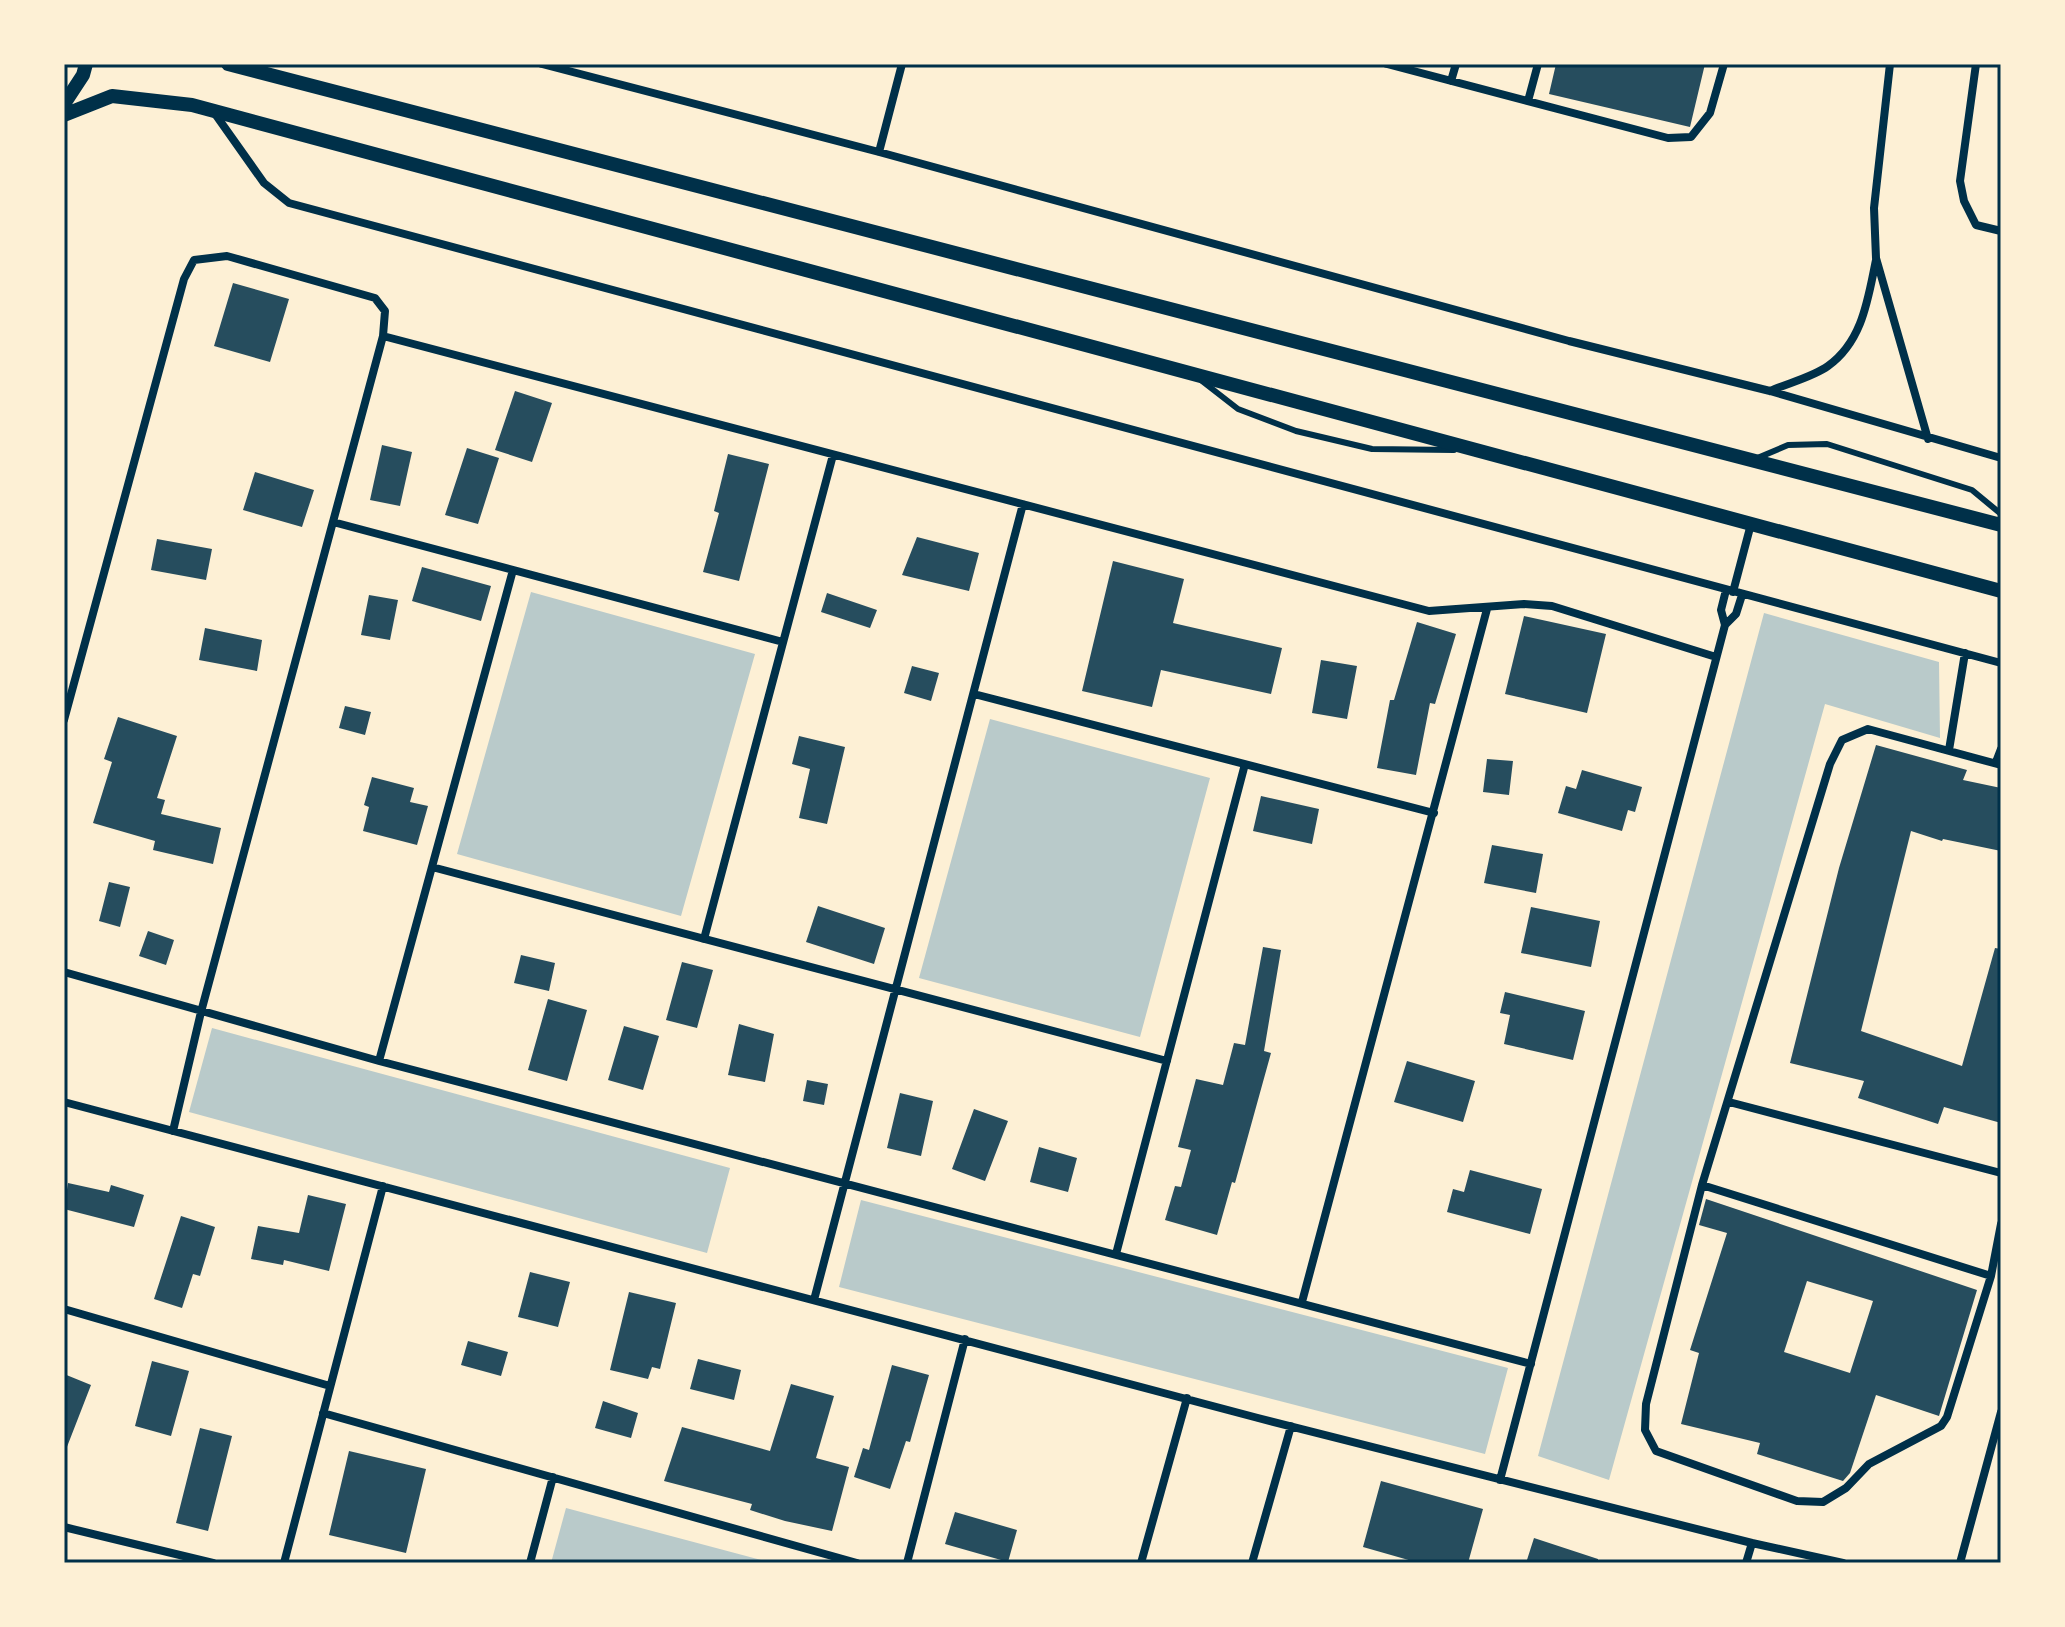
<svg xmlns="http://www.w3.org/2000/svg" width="2065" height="1627" viewBox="0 0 2065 1627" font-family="'Crimson Pro',serif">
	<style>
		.green { fill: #b9caca }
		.building { fill: #264d5e; fill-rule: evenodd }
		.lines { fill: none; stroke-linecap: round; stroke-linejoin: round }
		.service { stroke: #003049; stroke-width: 6 }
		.minor { stroke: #003049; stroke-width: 8 }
		.tertiary { stroke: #003049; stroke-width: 14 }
		.neatline { fill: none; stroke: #003049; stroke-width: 3 }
	</style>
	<rect width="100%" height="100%" fill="#fdf0d5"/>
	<!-- green -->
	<path class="green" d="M 531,592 L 755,654 L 681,916 L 457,854 Z
		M 1764,613 L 1939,662 L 1940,738 L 1825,704 L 1609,1480 L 1538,1456 Z
		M 990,719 L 1210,778 L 1140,1037 L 919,978 Z
		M 212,1028 L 730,1168 L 707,1253 L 189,1112 Z
		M 861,1200 L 1508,1368 L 1485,1454 L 839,1287 Z
		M 566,1508 L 772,1563 L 551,1563 Z"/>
	<!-- building -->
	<path class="building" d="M 1556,64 L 1705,64 L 1690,127 L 1549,94 Z
		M 233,283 L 289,299 L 270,362 L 214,346 Z
		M 515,391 L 552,403 L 532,462 L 495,450 Z
		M 382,445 L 412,452 L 400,506 L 370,500 Z
		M 467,448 L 499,458 L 478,524 L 445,515 Z
		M 728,454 L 769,464 L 739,581 L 703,572 L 719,513 L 714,511 Z
		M 255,472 L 314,490 L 302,527 L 243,510 Z
		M 917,537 L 979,553 L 969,591 L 902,575 Z
		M 157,539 L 212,549 L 206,580 L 151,570 Z
		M 1113,561 L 1184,579 L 1173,623 L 1282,648 L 1271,694 L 1161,670 L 1152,707 L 1082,691 Z
		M 422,567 L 491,586 L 481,621 L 412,601 Z
		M 827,593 L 877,610 L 870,628 L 821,612 Z
		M 369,595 L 398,600 L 390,640 L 361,635 Z
		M 1524,616 L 1606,634 L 1587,713 L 1505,694 Z
		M 1417,622 L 1456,634 L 1435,704 L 1430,703 L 1416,775 L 1377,768 L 1390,700 L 1394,700 Z
		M 205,628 L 262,640 L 257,671 L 199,660 Z
		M 1321,660 L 1357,666 L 1347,719 L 1312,713 Z
		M 912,666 L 939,673 L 931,701 L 904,693 Z
		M 345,706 L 371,712 L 365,735 L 339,728 Z
		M 118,717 L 177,736 L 157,798 L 165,800 L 161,814 L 221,828 L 213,864 L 153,850 L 155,841 L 93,823 L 112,762 L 104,759 Z
		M 799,736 L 845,747 L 827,824 L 799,818 L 810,769 L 792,764 Z
		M 1876,745 L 1967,770 L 1963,780 L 2001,788 L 2001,851 L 1943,839 L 1942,841 L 1911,831 L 1861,1031 L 1962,1066 L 1995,948 L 2001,949 L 2001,1123 L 1944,1107 L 1938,1124 L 1858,1098 L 1864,1081 L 1790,1063 L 1839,868 Z
		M 1487,759 L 1513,761 L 1509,795 L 1483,792 Z
		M 1582,770 L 1642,787 L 1635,812 L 1628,810 L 1622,831 L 1558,813 L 1566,786 L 1576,789 Z
		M 372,777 L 414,788 L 410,802 L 428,806 L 417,845 L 363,831 L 369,807 L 364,805 Z
		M 1261,796 L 1319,809 L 1312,844 L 1253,831 Z
		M 1492,845 L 1543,854 L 1536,893 L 1484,883 Z
		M 109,882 L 130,887 L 120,927 L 99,921 Z
		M 818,906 L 885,928 L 874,964 L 806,942 Z
		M 1531,907 L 1600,921 L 1591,967 L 1521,953 Z
		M 148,931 L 174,940 L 166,965 L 139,956 Z
		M 1263,947 L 1281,950 L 1264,1051 L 1271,1053 L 1235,1183 L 1232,1182 L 1217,1235 L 1165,1220 L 1175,1186 L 1181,1187 L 1191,1150 L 1178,1147 L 1196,1079 L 1223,1085 L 1234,1043 L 1245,1045 Z
		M 521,955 L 555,963 L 549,991 L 514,983 Z
		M 682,962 L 713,970 L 697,1028 L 666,1020 Z
		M 1505,992 L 1585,1011 L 1573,1060 L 1504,1044 L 1510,1015 L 1500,1013 Z
		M 548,999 L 587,1010 L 567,1081 L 528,1070 Z
		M 739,1024 L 774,1034 L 765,1082 L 728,1075 Z
		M 624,1026 L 659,1036 L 643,1090 L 608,1080 Z
		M 1407,1061 L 1475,1081 L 1463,1122 L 1394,1102 Z
		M 807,1080 L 828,1084 L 824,1105 L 803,1101 Z
		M 900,1093 L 933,1101 L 921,1156 L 887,1148 Z
		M 974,1109 L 1008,1121 L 985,1181 L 952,1169 Z
		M 1039,1147 L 1077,1158 L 1068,1192 L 1030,1182 Z
		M 1470,1170 L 1542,1189 L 1530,1234 L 1447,1212 L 1453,1189 L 1464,1192 Z
		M 68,1183 L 109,1192 L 111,1185 L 144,1195 L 134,1227 L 64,1209 Z
		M 308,1195 L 346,1204 L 329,1271 L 284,1260 L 283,1265 L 251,1259 L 258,1226 L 299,1233 Z
		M 1706,1199 L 1977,1290 L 1939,1416 L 1876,1395 L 1850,1473 L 1843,1481 L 1757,1454 L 1760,1443 L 1681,1424 L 1699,1353 L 1690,1350 L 1727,1233 L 1699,1225 ZM 1807,1281 L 1873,1301 L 1850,1373 L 1784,1352 Z
		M 181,1216 L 215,1227 L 200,1276 L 193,1274 L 182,1308 L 154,1299 Z
		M 530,1272 L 570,1282 L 558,1327 L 518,1317 Z
		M 629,1292 L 676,1303 L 660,1369 L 652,1367 L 648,1379 L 610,1370 Z
		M 468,1341 L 508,1352 L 501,1376 L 461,1365 Z
		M 698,1359 L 741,1370 L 734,1400 L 690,1389 Z
		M 152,1361 L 189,1371 L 171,1436 L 135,1426 Z
		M 892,1365 L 929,1375 L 910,1442 L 906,1441 L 890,1489 L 854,1477 L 863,1448 L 869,1450 Z
		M 64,1374 L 91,1385 L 65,1452 L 64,1451 Z
		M 791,1384 L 834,1396 L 816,1458 L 849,1467 L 832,1531 L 785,1521 L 750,1510 L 752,1504 L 664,1481 L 682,1427 L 770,1451 Z
		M 603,1401 L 638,1413 L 631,1438 L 595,1428 Z
		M 200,1428 L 232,1436 L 208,1531 L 176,1523 Z
		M 349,1451 L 426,1469 L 406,1553 L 329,1535 Z
		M 1381,1481 L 1483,1509 L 1468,1563 L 1419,1563 L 1363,1547 Z
		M 955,1512 L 1017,1530 L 1008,1562 L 945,1544 Z
		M 1534,1538 L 1598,1559 L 1598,1563 L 1526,1563 Z"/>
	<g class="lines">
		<!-- service -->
		<path class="service" d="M 1202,381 L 1238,409 L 1296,431 L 1372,449 L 1454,450
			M 1755,459 L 1788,445 L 1827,444 L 1972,490 L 2001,514"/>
		<!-- minor -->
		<path class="minor" d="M 542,64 L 879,152 L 1569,341 L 1770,391 L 2001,458
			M 1387,64 L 1668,138 L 1691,137 L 1710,113 L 1724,64
			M 1890,64 L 1874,208 L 1876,258 L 1928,439
			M 1976,64 L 1960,181 L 1964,201 L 1976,225 L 2001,231
			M 1451,81 L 1456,64
			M 1528,101 L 1538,64
			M 213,111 L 264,183 L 289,203 L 2001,663
			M 879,152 L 902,64
			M 383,336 L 1429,611 L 1524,604 L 1552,606 L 1716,657
			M 1770,391 C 1788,383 1813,377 1828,366 C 1863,341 1868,298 1876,260
			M 333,522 L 783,642
			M 1733,592 L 1751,524
			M 1725,625 L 1721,610 L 1726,590
			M 974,694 L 1434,813
			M 64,720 L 184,279 L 194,260 L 227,256 L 375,298 L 385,311 L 383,336 L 201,1012 L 173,1131
			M 1949,750 L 1965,653
			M 1996,762 L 2001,749
			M 2001,765 L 1868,729 L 1842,740 L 1830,764 L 1702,1185 L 1646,1404 L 1645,1430 L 1656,1451 L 1797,1501 L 1823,1502 L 1846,1488 L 1869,1464 L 1941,1426 L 1947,1417 L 1991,1276 L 2001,1224
			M 432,867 L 1167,1061
			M 704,939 L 833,455
			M 64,972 L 379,1061 L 1531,1364
			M 379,1061 L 513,570
			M 64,1102 L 1258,1418 L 1752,1543 L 1746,1563
			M 1729,1102 L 2001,1173
			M 1702,1185 L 1991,1276
			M 1116,1254 L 1245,764
			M 814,1300 L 1023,504
			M 1302,1302 L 1487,609
			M 64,1309 L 330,1386
			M 323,1413 L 857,1563
			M 1500,1480 L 1725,625 L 1736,614 L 1742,595
			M 64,1527 L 213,1563
			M 1752,1543 L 1843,1563
			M 284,1563 L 383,1186
			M 530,1563 L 553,1477
			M 907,1563 L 965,1339
			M 1141,1563 L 1187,1398
			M 1252,1563 L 1291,1426
			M 1960,1563 L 2001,1412"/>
		<!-- tertiary -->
		<path class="tertiary" d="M 228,64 L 2001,525
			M 64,104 L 83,75 L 86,64
			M 64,115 L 112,96 L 192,105 L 2001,591"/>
	</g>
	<!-- border -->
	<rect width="2065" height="1627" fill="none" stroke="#fdf0d5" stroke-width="132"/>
	<rect x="66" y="66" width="1933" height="1495" class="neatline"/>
</svg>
